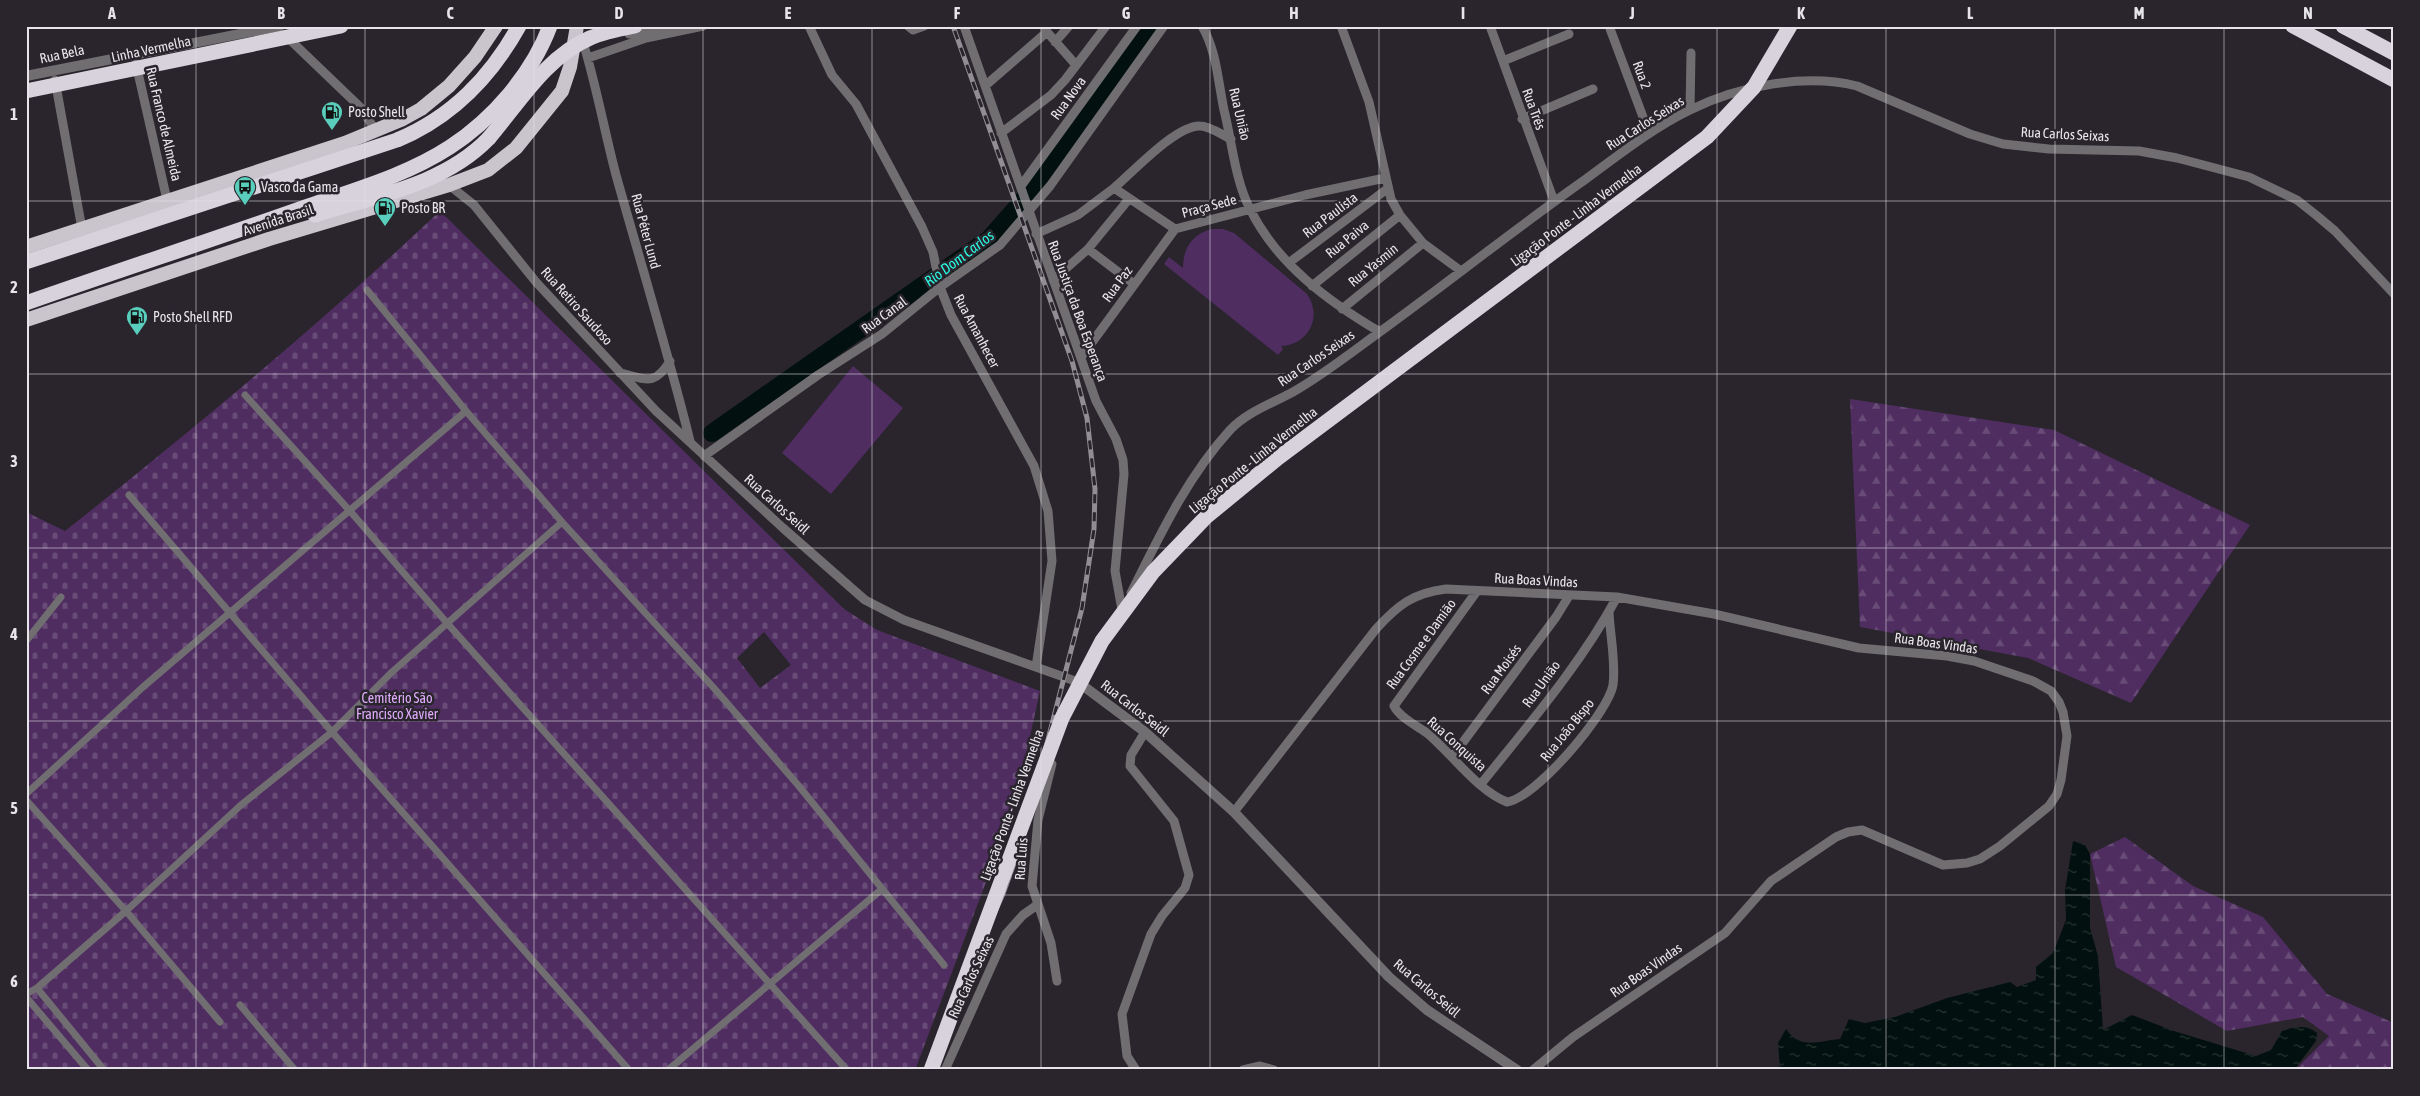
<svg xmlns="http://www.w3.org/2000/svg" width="2420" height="1096" viewBox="0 0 2420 1096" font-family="'Asap Condensed',sans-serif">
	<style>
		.grass { fill: #4f2d60 }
		.forest { fill: url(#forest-firs) }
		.cemetery { fill: url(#cemetery-stones); fill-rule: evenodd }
		.water { fill: url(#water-ripples) }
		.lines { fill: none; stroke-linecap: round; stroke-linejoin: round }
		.river { stroke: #02110f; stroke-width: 18 }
		.pedestrian { stroke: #716e72; stroke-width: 7 }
		.minor { stroke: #716e72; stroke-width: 9 }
		.tertiary { stroke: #716e72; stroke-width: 10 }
		.trunk { stroke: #cac4cd; stroke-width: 14 }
		.motorway { stroke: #d8d2dc; stroke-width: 15 }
		.rail-casing { stroke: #918d94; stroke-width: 5 }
		.rail { stroke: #2a252d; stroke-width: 3; stroke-dasharray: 9; stroke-linecap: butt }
		.motorway-bridge { stroke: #d8d2dc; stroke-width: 15 }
		.grid { fill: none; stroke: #e8e5ea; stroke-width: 1; stroke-opacity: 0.55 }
		.labels { text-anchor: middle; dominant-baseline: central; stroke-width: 5; stroke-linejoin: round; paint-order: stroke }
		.street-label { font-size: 14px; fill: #e8e5ea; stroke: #2a252d }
		.poi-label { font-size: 14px; fill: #e8e5ea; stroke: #2a252d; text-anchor: start }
		.park-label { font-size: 14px; fill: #e0acfd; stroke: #2a252d }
		.water-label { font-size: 15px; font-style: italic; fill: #29fee5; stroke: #2a252d }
		.neatline { fill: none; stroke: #e8e5ea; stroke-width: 2 }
		.grid-label { font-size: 16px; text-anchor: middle; font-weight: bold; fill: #e8e5ea }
	</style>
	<defs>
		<pattern id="forest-firs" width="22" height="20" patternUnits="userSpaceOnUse" patternTransform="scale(1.25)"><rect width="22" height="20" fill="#4f2d60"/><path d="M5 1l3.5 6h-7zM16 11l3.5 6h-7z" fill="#684b77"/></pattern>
		<pattern id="cemetery-stones" width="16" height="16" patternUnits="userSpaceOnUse" patternTransform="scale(1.25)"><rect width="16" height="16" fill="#4f2d60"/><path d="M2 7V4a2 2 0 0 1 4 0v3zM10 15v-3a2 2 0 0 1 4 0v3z" fill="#684b77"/></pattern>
		<pattern id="water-ripples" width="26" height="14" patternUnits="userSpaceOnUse" patternTransform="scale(1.25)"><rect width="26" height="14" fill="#02110f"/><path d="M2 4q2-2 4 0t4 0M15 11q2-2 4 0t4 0" fill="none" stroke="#273432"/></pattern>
	</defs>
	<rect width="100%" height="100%" fill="#2a252d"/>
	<!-- grass -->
	<path class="grass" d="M 1211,229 L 1223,229 L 1234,233 L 1307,294 C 1323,317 1308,345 1281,346 L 1283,349 L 1278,355 L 1164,264 L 1169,257 L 1183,268 C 1183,248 1192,235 1211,229 Z
		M 853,366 L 903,408 L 831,494 L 782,453 Z"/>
	<!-- forest -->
	<path class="forest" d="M 1850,399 L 2054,430 L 2250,525 L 2131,703 L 2028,658 L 1860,627 Z
		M 2125,837 L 2193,886 L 2263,917 L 2327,994 L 2394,1023 L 2394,1070 L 2295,1070 L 2329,1036 L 2303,1017 L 2227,1031 L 2116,967 L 2090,854 Z"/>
	<!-- cemetery -->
	<path class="cemetery" d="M 440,211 L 844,609 L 877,630 L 1040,691 L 1014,808 L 915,1070 L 26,1070 L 26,512 L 65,531 C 194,429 320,324 440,211 ZM 764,632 L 791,665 L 760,688 L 737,658 Z"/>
	<!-- water -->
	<path class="water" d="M 2073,841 L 2085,845 L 2090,854 L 2090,928 L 2098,956 L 2103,1030 L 2132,1015 L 2174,1031 L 2256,1056 L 2271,1050 L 2282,1031 C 2294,1027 2306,1024 2317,1033 L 2316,1041 L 2294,1070 L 1780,1070 L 1778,1043 L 1786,1029 C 1801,1050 1817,1041 1840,1039 L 1849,1019 L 1865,1023 L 1895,1017 L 1947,998 L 2010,982 L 2017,987 L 2036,980 L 2036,967 L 2053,953 L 2066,920 L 2065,890 Z"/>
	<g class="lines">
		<!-- river -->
		<path class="river" d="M 712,433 L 989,239 L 1042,179 L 1152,26"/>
		<!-- pedestrian -->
		<path class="pedestrian" d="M 367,290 L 466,411 L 562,522 L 713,687 L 798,785 L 944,965
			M 245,395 L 350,511 L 447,623 L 847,1070
			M 129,495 L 332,732 L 629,1070
			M 26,641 L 61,597
			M 26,794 L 143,687 L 466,411
			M 26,800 L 126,911 L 220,1022
			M 37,988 L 104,1070
			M 26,994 L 37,988 L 126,911 L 241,805 L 332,732 L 392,672 L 562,522
			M 26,997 L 88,1070
			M 240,1005 L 295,1070
			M 668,1070 L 882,889"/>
		<!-- minor -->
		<path class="minor" d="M 809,26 L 832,75 L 856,104 L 922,227 L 933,252 L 940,287 L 951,315 L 1034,466 L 1048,511 L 1052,561 L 1036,667
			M 908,26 L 913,30 L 924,26
			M 964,26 L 1096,401 L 1116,439 L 1123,460 L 1124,474 L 1115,571 L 1122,610
			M 1202,26 C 1217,52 1218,82 1224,110 C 1232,142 1235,180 1250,209 C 1277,264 1329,302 1380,332
			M 1341,26 L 1369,102 L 1391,199 L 1400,215 L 1423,243 L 1461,271
			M 1490,26 L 1554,201
			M 1609,26 L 1649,133
			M 1047,32 L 1076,65
			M 629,34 L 665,26
			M 286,36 L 360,107 L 376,131
			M 582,39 C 596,83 604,130 616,175 C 641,264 668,352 690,441
			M 1055,42 L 1069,26
			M 588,58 L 646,38 L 703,26
			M 1503,61 L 1569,34
			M 136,64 L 167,200
			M 55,80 L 82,229
			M 986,85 L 1047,32 L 1044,26
			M 1690,110 L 1691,53
			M 1522,119 L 1593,89
			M 1001,133 L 1051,95 L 1065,80 L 1106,26
			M 449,185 L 474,205 L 536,282 L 656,411 L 783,528 L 865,600 L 904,620 L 1078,682
			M 1021,186 L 1137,26
			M 1114,188 C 1132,173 1176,125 1200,126 C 1210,126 1222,135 1231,139
			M 1175,229 L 1305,195 L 1385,178
			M 1036,234 L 1078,215 L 1114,188 L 1175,229
			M 1088,249 L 1134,284
			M 1290,262 L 1387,189
			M 1053,280 L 1088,249 L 1129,199
			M 1312,286 L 1400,215
			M 1342,309 L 1423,243
			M 1082,356 L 1175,229
			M 620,373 C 646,379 654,387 670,361
			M 704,456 L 818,375 L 882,334 L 940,287 L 1000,245 L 1050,186 L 1164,26
			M 1477,591 L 1394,706 C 1399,717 1417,726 1427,733 C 1451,753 1478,791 1507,802 C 1536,798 1608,713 1613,685 C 1616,662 1610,635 1609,612
			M 1131,593 C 1159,537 1187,477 1230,430 C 1247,412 1271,404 1293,392 C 1323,375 1352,352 1381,331 C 1450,281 1516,228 1586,179 C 1620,154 1653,128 1690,110 C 1738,86 1805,73 1857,86 L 1970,134 L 2003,144 L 2049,149 L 2139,151 L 2177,158 L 2249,177 L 2297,200 L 2316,215 L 2335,231 L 2394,294
			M 1452,757 L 1556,617 L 1569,596
			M 1052,764 L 1038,820 L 1032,886 L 1051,943 L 1057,981
			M 1481,784 C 1529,724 1581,664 1617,597
			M 1234,812 L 1376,629 C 1398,605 1413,593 1446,589 L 1617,597 L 1714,614 L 1859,648 L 1947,656 L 1974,661 L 2033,681 L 2051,691 L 2059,702 L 2063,712 L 2067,736 L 2061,780 L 2057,794 L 2049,806 L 2000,846 L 1980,859 L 1967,863 L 1943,865 L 1862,830 L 1848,832 L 1836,837 L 1771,881 L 1725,933 L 1573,1037 L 1533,1070
			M 945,1070 L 1006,934 L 1023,915 L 1037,905
			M 1136,1070 L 1127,1056 L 1122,1014 L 1151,934 L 1162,916 L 1185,888 L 1189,875 L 1174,821 L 1130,766 L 1131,755 L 1145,732
			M 1243,1070 L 1260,1066 L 1274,1070"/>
		<!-- tertiary -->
		<path class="tertiary" d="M 26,76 L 280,26
			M 1078,682 L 1145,732 L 1234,812 L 1389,977 L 1427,1010 L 1517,1070"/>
		<!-- trunk -->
		<path class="trunk" d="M 26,247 L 345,143 L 403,119 L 421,109 L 449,86 L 475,57 L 496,26
			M 26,320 L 269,239 L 449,185 L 488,170 L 516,148 L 562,91 L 570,67 L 577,26"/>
		<!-- motorway -->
		<path class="motorway" d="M 2293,26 L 2394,80
			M 2343,26 L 2394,53
			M 315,215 C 375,196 444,185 489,138
			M 26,262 L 397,140 C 452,117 490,78 519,26
			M 26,303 C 120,270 215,239 308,206 C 357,189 407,175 450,147 C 493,119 532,74 550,26"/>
		<!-- rail casing -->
		<g class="rail-casing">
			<path id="rail" d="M 928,1070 L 963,982 L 1003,894 L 1021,844 L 1082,608 L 1094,529 L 1095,489 L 1087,418 L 1072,361 L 953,26"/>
		</g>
		<!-- rail -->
		<use href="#rail" class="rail"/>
		<!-- motorway-bridge -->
		<path class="motorway-bridge" d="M 26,91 L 341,26
			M 489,138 C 519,103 546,57 590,38 C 604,32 620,29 635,26
			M 931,1070 L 1062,718 L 1102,641 L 1153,572 L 1206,517 L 1278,458 L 1707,137 L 1754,87 L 1790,26"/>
	</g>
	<!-- grid -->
	<path class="grid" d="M 196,26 L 196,1070M 365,26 L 365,1070M 534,26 L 534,1070M 703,26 L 703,1070M 872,26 L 872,1070M 1041,26 L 1041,1070M 1210,26 L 1210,1070M 1379,26 L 1379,1070M 1548,26 L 1548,1070M 1717,26 L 1717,1070M 1886,26 L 1886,1070M 2055,26 L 2055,1070M 2224,26 L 2224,1070M 26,201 L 2394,201M 26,374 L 2394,374M 26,548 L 2394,548M 26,721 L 2394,721M 26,895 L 2394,895"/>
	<!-- icons -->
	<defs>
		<g id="fuel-pin" transform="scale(1.125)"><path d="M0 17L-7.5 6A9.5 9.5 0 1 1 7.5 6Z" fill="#5acebc" stroke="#2a252d"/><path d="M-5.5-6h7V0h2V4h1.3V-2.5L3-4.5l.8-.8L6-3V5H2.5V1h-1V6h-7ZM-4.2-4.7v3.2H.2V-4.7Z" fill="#111"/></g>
		<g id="bus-pin" transform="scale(1.125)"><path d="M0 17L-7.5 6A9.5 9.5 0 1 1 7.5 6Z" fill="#5acebc" stroke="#2a252d"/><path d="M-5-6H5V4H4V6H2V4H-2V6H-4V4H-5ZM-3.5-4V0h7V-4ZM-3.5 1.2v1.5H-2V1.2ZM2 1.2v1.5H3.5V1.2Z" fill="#111"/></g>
	</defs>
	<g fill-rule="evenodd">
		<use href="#fuel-pin" x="332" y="112"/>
		<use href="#bus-pin" x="245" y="187"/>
		<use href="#fuel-pin" x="385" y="208"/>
		<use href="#fuel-pin" x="137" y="317"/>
	</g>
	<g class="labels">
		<!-- street labels -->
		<g class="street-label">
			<text transform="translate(151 49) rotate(-12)">Linha Vermelha</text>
			<text transform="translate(62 54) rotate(-12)">Rua Bela</text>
			<text transform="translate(1642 75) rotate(70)">Rua 2</text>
			<text transform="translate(1068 98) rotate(-54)">Rua Nova</text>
			<text transform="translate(1534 109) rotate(70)">Rua Três</text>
			<text transform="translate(1240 114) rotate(77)">Rua União</text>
			<text transform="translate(1645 123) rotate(-32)">Rua Carlos Seixas</text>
			<text transform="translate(164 124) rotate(77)">Rua Franco de Almeida</text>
			<text transform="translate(2065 134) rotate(3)">Rua Carlos Seixas</text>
			<text transform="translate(1209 206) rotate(-15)">Praça Sede</text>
			<text transform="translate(1330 215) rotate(-37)">Rua Paulista</text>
			<text transform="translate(1576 215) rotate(-37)">Ligação Ponte - Linha Vermelha</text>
			<text transform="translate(278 220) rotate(-18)">Avenida Brasil</text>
			<text transform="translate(646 231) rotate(75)">Rua Péter Lund</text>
			<text transform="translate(1347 239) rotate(-39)">Rua Paiva</text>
			<text transform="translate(1373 265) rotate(-39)">Rua Yasmin</text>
			<text transform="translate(1117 284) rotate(-54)">Rua Paz</text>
			<text transform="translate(577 306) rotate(48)">Rua Retiro Saudoso</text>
			<text transform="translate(1078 311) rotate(70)">Rua Justiça da Boa Esperança</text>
			<text transform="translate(884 315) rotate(-36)">Rua Canal</text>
			<text transform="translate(977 331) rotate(62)">Rua Amanhecer</text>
			<text transform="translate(1316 358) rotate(-34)">Rua Carlos Seixas</text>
			<text transform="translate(1253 460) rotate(-39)">Ligação Ponte - Linha Vermelha</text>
			<text transform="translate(777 504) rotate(42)">Rua Carlos Seidl</text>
			<text transform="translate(1536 580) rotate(3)">Rua Boas Vindas</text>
			<text transform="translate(1936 643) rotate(8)">Rua Boas Vindas</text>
			<text transform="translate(1421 644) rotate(-54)">Rua Cosme e Damião</text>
			<text transform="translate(1501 669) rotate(-54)">Rua Moisés</text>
			<text transform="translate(1541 684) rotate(-54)">Rua União</text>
			<text transform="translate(1135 708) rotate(38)">Rua Carlos Seidl</text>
			<text transform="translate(1567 730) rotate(-51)">Rua João Bispo</text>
			<text transform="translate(1457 744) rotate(42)">Rua Conquista</text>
			<text transform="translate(1012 805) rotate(-70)">Ligação Ponte - Linha Vermelha</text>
			<text transform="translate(1021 859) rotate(-86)">Rua Luis</text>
			<text transform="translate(1646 970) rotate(-35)">Rua Boas Vindas</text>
			<text transform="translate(971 977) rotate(-65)">Rua Carlos Seixas</text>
			<text transform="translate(1427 988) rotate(40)">Rua Carlos Seidl</text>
		</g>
		<!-- poi labels -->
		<g class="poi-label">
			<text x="348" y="112">Posto Shell</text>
			<text x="261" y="187">Vasco da Gama</text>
			<text x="401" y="208">Posto BR</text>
			<text x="153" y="317">Posto Shell RFD</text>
		</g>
		<!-- park labels -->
		<g class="park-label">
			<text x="397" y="698">Cemitério São<tspan x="397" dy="16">Francisco Xavier</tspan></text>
		</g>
		<!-- water labels -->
		<g class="water-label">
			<text transform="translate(959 258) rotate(-37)">Rio Dom Carlos</text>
		</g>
	</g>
	<!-- border -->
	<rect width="2420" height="1096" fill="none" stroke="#2a252d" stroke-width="55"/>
	<rect x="28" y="28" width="2364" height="1040" class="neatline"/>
	<g class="grid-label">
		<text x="112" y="19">A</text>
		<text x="281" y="19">B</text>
		<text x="450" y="19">C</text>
		<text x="619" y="19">D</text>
		<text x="788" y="19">E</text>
		<text x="957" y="19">F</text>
		<text x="1126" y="19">G</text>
		<text x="1294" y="19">H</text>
		<text x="1463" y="19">I</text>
		<text x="1632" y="19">J</text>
		<text x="1801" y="19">K</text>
		<text x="1970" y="19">L</text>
		<text x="2139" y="19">M</text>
		<text x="2308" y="19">N</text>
		<text x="14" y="120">1</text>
		<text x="14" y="293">2</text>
		<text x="14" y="467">3</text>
		<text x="14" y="640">4</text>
		<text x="14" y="814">5</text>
		<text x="14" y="987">6</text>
	</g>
</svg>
